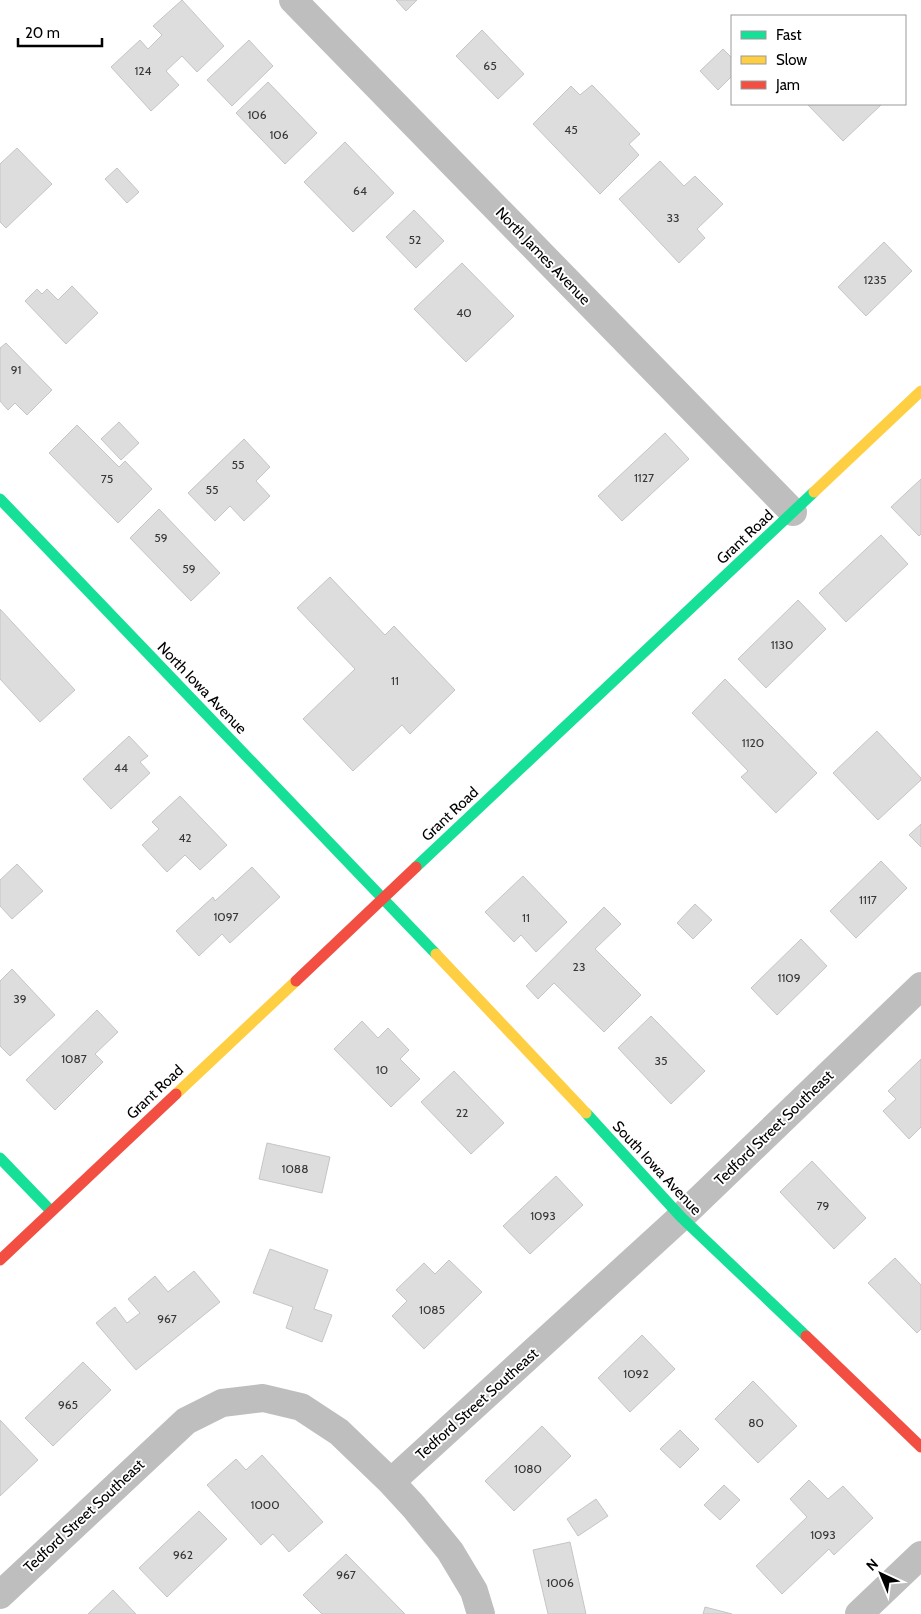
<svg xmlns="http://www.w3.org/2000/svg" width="921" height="1614" viewBox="0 0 921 1614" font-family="Cabin,sans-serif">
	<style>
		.building { fill: #ddd; stroke: #c5c5c5 }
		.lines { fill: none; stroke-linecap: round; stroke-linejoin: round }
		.street { stroke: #bebebe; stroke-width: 28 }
		.fast { stroke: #16e098; stroke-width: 11 }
		.slow { stroke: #ffcf43; stroke-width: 11 }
		.jam { stroke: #f24e42; stroke-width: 11 }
		.labels { text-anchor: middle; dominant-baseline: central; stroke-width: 4; stroke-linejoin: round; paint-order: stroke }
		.number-label { font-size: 12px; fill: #373737 }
		.street-label { font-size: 15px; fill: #000; stroke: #fff }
	</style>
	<rect width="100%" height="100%" fill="#fff"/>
	<!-- building -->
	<path class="building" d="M 182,0 L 224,46 L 197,72 L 182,56 L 166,71 L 179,85 L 151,111 L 111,67 L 140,40 L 148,49 L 162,35 L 153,26 Z
		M 396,0 L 417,0 L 406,11 Z
		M 482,30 L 524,74 L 498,99 L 456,56 Z
		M 249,40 L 273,66 L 232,106 L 207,80 Z
		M 723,49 L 732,58 L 732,76 L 718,90 L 700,71 Z
		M 268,82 L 317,133 L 285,164 L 236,113 Z
		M 592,85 L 640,134 L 629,144 L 639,155 L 600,194 L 533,124 L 571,86 L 580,95 Z
		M 807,104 L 882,104 L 843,141 Z
		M 345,142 L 394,193 L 353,232 L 304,182 Z
		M 17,148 L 52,184 L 6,228 L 0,222 L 0,164 Z
		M 660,161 L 684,186 L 695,176 L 723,204 L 697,229 L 705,238 L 679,263 L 619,199 Z
		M 117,168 L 139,192 L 127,203 L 105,179 Z
		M 414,210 L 444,241 L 416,268 L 386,237 Z
		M 884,242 L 912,271 L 866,316 L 838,287 Z
		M 462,263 L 514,316 L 466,362 L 414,309 Z
		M 72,286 L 98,313 L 66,344 L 25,301 L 37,289 L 42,294 L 47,289 L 58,300 Z
		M 6,343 L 52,390 L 27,415 L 15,403 L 8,410 L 0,401 L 0,348 Z
		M 119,422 L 139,443 L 121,460 L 101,439 Z
		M 77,425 L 119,467 L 125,461 L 152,489 L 118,523 L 49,453 Z
		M 665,433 L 689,459 L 622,521 L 598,496 Z
		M 244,439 L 270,467 L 256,481 L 270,496 L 244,521 L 230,506 L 215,521 L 188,493 Z
		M 921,479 L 921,534 L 919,536 L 891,507 Z
		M 159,509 L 220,573 L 191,601 L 130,538 Z
		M 881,535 L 908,564 L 846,622 L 819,593 Z
		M 330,577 L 385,635 L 394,626 L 455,690 L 410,734 L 402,725 L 353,771 L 303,719 L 355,669 L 297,608 Z
		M 798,600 L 826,629 L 766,688 L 738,659 Z
		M 0,609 L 75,690 L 40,722 L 0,679 Z
		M 725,679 L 817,773 L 776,813 L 741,777 L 748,771 L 692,713 Z
		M 877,731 L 921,778 L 921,780 L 878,820 L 833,773 Z
		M 129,736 L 148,756 L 140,762 L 150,773 L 111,809 L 83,779 Z
		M 180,796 L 227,845 L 200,870 L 185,855 L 167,872 L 142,845 L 159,829 L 152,822 Z
		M 921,824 L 921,847 L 909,835 Z
		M 881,861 L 907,888 L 856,938 L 830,911 Z
		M 17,864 L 43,891 L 12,919 L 0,906 L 0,880 Z
		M 252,867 L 280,897 L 230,943 L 222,934 L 199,956 L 176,931 L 213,897 L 215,901 Z
		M 523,876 L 567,922 L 536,952 L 521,935 L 514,942 L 485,912 Z
		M 695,904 L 712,920 L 693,939 L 677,923 Z
		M 604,907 L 621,924 L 595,949 L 641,995 L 604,1032 L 554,983 L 538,999 L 526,986 Z
		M 801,939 L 827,966 L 777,1015 L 751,988 Z
		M 12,969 L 55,1015 L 10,1056 L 0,1046 L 0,981 Z
		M 97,1010 L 118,1032 L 95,1054 L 103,1062 L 55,1110 L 26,1080 Z
		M 651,1016 L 705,1071 L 671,1104 L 618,1048 Z
		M 362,1021 L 378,1038 L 388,1028 L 409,1050 L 400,1059 L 420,1079 L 391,1107 L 334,1049 Z
		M 921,1059 L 921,1127 L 909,1139 L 883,1111 L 896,1099 L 888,1091 Z
		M 454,1071 L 504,1123 L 471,1154 L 421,1102 Z
		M 267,1143 L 330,1157 L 322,1193 L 259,1179 Z
		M 812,1161 L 866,1218 L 834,1249 L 780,1192 Z
		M 556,1176 L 583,1205 L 530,1254 L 503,1226 Z
		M 270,1249 L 328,1270 L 314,1309 L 332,1315 L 322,1342 L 286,1328 L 293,1307 L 253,1293 Z
		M 895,1258 L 921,1285 L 921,1329 L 917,1333 L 868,1283 Z
		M 449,1260 L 482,1292 L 424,1349 L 392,1316 L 407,1301 L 396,1290 L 424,1263 L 435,1274 Z
		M 194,1271 L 220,1302 L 136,1370 L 96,1323 L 115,1307 L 127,1323 L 140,1313 L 128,1299 L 155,1276 L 168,1292 Z
		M 642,1335 L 675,1369 L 630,1412 L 598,1378 Z
		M 83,1362 L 111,1390 L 53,1446 L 25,1418 Z
		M 753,1381 L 797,1426 L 758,1463 L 715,1419 Z
		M 0,1420 L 38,1460 L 0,1496 Z
		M 542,1426 L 571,1456 L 514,1511 L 485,1481 Z
		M 680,1430 L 699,1449 L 680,1468 L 660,1449 Z
		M 262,1455 L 323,1522 L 289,1552 L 273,1534 L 261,1545 L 207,1485 L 236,1459 L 246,1470 Z
		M 809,1480 L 828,1499 L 843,1486 L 873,1518 L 834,1555 L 829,1549 L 782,1594 L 756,1566 L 807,1517 L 790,1499 Z
		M 724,1485 L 740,1500 L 720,1520 L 704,1505 Z
		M 596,1499 L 608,1516 L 578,1536 L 567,1519 Z
		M 199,1511 L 227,1539 L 167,1597 L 139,1568 Z
		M 570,1542 L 586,1614 L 548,1614 L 533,1550 Z
		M 346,1554 L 405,1614 L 322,1614 L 303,1595 Z
		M 113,1590 L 136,1614 L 88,1614 Z
		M 705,1607 L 732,1614 L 703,1614 Z"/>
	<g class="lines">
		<!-- street -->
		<path class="street" d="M 293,0 L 793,512
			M 391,1482 L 681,1217 L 921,986
			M 0,1595 L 186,1421 L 222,1403 L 263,1398 L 301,1407 L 339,1432 L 391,1482 L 414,1507 L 450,1551 L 474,1591 L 481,1614
			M 859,1614 L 921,1555"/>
		<!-- fast -->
		<path class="fast" d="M 0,499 L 436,954
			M 416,867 L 814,492
			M 586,1113 L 681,1217 L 806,1336
			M 0,1158 L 51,1211"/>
		<!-- slow -->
		<path class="slow" d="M 814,492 L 921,391
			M 436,954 L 586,1113
			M 176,1094 L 296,981"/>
		<!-- jam -->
		<path class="jam" d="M 296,981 L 416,867
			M 0,1260 L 176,1094
			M 806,1336 L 921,1447"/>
	</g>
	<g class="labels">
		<!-- number labels -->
		<g class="number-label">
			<text x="490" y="65">65</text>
			<text x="143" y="70">124</text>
			<text x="257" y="114">106</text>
			<text x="571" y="129">45</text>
			<text x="279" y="134">106</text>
			<text x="360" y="190">64</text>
			<text x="673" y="217">33</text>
			<text x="415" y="239">52</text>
			<text x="875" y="279">1235</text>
			<text x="464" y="312">40</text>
			<text x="16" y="369">91</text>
			<text x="238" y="464">55</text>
			<text x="644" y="477">1127</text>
			<text x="107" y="478">75</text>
			<text x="212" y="489">55</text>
			<text x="161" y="537">59</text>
			<text x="189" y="568">59</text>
			<text x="782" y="644">1130</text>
			<text x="395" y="680">11</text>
			<text x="753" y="742">1120</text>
			<text x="121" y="767">44</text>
			<text x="185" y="837">42</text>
			<text x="868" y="899">1117</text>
			<text x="226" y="916">1097</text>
			<text x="526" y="917">11</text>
			<text x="579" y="966">23</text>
			<text x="789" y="977">1109</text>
			<text x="20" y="998">39</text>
			<text x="74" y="1058">1087</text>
			<text x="661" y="1060">35</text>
			<text x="382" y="1069">10</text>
			<text x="462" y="1112">22</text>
			<text x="295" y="1168">1088</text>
			<text x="823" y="1205">79</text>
			<text x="543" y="1215">1093</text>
			<text x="432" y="1309">1085</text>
			<text x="167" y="1318">967</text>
			<text x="636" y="1373">1092</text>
			<text x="68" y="1404">965</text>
			<text x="756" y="1422">80</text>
			<text x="528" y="1468">1080</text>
			<text x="265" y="1504">1000</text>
			<text x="823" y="1534">1093</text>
			<text x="183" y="1554">962</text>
			<text x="346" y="1574">967</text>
			<text x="560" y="1582">1006</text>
		</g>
		<!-- street labels -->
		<g class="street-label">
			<text transform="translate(543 256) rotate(46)">North James Avenue</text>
			<text transform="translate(745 537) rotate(-43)">Grant Road</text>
			<text transform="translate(202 688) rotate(46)">North Iowa Avenue</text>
			<text transform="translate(450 814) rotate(-43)">Grant Road</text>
			<text transform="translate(155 1092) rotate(-43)">Grant Road</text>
			<text transform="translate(774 1128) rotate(-44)">Tedford Street Southeast</text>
			<text transform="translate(657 1168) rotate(47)">South Iowa Avenue</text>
			<text transform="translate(477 1404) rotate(-42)">Tedford Street Southeast</text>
			<text transform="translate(84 1516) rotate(-43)">Tedford Street Southeast</text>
		</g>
	</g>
	<!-- legend -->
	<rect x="731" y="15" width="175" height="90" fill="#ffffff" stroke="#999999"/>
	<rect x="741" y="31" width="25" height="8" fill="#16e098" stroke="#999999"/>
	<text x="776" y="40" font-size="15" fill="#000000">Fast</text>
	<rect x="741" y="56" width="25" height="8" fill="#ffcf43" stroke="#999999"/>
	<text x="776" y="65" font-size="15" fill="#000000">Slow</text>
	<rect x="741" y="81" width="25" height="8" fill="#f24e42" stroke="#999999"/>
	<text x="776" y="90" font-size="15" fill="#000000">Jam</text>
	<!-- north arrow -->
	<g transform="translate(881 1574) rotate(316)" stroke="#ffffff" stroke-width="4" paint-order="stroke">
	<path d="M0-4L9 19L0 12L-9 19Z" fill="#000000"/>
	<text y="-8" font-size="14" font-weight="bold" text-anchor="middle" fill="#000000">N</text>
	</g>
	<!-- scale -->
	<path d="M18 38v8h84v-8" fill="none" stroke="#000000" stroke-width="2.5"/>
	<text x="25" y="38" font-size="15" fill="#000000" stroke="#ffffff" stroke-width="4" paint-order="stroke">20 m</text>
</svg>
